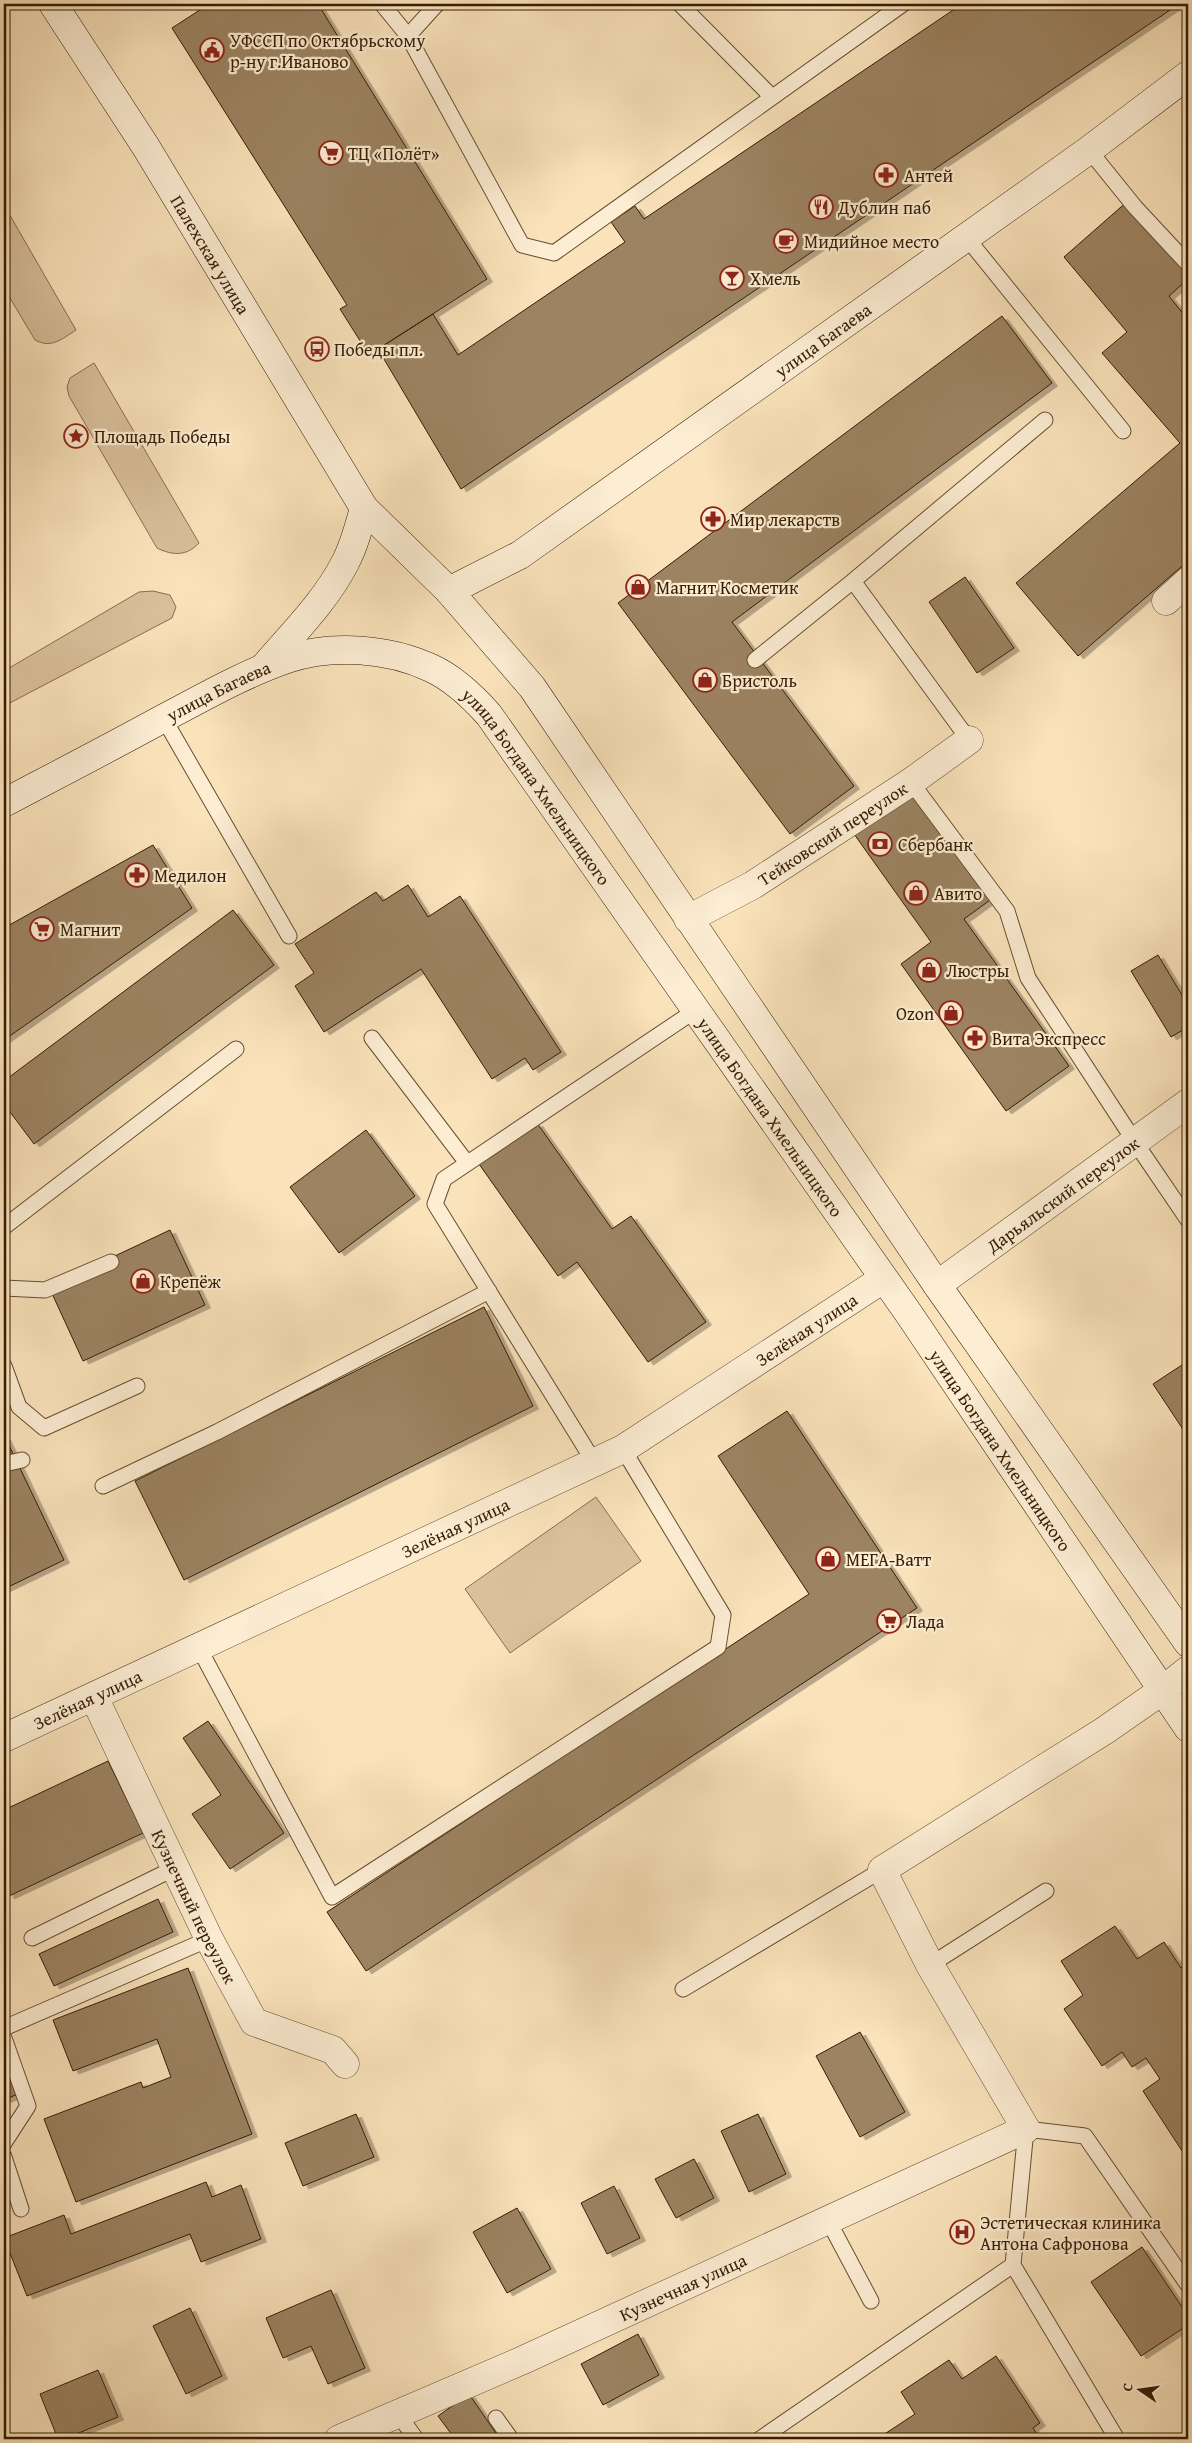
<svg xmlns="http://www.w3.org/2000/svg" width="1192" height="2443" viewBox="0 0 1192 2443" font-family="'Gentium Book Plus',serif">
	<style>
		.green { fill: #d9c19c; stroke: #886e4f }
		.building { fill: #9c8362; stroke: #361c02; filter: url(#shadow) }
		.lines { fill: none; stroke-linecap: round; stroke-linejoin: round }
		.lane-casing { stroke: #674e30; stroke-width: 17 }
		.street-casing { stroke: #674e30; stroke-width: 29 }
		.secondary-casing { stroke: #361c02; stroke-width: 29 }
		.lane { stroke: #fcedd3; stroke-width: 15 }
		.street { stroke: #fcedd3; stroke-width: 28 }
		.secondary { stroke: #fcedd3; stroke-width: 28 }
		.labels { text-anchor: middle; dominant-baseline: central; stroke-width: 4.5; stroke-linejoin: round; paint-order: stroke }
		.poi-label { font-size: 18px; fill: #361c02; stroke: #fcedd3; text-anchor: start }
		.street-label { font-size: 18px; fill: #361c02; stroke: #fcedd3 }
	</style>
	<defs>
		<filter id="shadow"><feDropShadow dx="5.5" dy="3" stdDeviation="0" flood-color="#0004"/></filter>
	</defs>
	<rect width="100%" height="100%" fill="#fae3bb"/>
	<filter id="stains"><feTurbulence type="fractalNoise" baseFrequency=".004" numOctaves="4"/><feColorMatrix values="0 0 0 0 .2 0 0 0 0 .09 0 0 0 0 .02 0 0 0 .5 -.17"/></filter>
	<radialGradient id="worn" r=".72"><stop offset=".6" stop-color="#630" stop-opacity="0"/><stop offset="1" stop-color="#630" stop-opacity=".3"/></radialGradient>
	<!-- green -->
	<path class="green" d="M 4,205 L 76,330 C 62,339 51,349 35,340 L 4,288 Z
		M 94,363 L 199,543 C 187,556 173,556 157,548 L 69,396 L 67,387 L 70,378 Z
		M 153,591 L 170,595 L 176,607 L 172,618 L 4,706 L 4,671 L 139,592 Z
		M 596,1497 L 641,1561 L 510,1653 L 465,1589 Z"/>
	<!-- building -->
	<path class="building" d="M 209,4 L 318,4 L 487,279 L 369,355 L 340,309 L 347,305 L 172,28 Z
		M 962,4 L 1179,4 L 461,489 L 378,349 L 433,314 L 458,355 L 625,242 L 611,222 L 635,206 L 644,219 Z
		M 1129,200 L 1188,270 L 1188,279 L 1169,296 L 1188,320 L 1188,561 L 1078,656 L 1016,583 L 1180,443 L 1102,353 L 1127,332 L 1064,257 Z
		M 1002,316 L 1052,383 L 732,622 L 854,786 L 790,834 L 618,603 Z
		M 965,577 L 1014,648 L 977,673 L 929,602 Z
		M 916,790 L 993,898 L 964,919 L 1069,1066 L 1006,1111 L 901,964 L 931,942 L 854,834 Z
		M 153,845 L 192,908 L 4,1040 L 4,928 Z
		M 408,885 L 428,917 L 460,896 L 561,1052 L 533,1070 L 525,1058 L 492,1079 L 421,969 L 324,1032 L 295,986 L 314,973 L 295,944 L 376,892 L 383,901 Z
		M 233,910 L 274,965 L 34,1144 L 4,1104 L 4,1081 Z
		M 1158,955 L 1188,1005 L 1188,1027 L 1171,1037 L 1131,971 Z
		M 537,1123 L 612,1229 L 631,1216 L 706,1322 L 648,1362 L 577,1262 L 558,1276 L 479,1164 Z
		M 366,1130 L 415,1196 L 339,1253 L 290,1187 Z
		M 170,1230 L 205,1305 L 83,1361 L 49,1287 Z
		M 484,1307 L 533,1406 L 184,1580 L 135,1481 Z
		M 1188,1361 L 1188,1437 L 1153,1384 Z
		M 787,1411 L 917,1608 L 366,1971 L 327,1912 L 809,1594 L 718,1456 Z
		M 5,1437 L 64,1560 L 4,1589 L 4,1438 Z
		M 208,1721 L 284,1833 L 230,1869 L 192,1814 L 221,1795 L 183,1738 Z
		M 108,1761 L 143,1833 L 9,1896 L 4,1885 L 4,1810 Z
		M 158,1899 L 173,1932 L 54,1986 L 39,1954 Z
		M 1115,1926 L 1137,1959 L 1164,1942 L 1181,1968 L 1186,1964 L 1188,1968 L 1188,2155 L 1186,2157 L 1143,2091 L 1160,2079 L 1146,2058 L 1132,2067 L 1122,2052 L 1102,2066 L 1064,2009 L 1083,1995 L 1061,1961 Z
		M 188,1968 L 252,2134 L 76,2202 L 44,2119 L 141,2082 L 143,2088 L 171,2077 L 157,2039 L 73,2071 L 53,2020 Z
		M 860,2032 L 905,2112 L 860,2137 L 816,2056 Z
		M 4,2061 L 18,2094 L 4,2100 Z
		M 356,2114 L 374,2157 L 303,2186 L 285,2143 Z
		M 758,2114 L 786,2174 L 749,2192 L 721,2131 Z
		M 694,2159 L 714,2198 L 676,2218 L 655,2179 Z
		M 206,2182 L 212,2197 L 241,2185 L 261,2239 L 201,2262 L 190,2234 L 27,2296 L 4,2238 L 64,2215 L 71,2234 Z
		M 614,2186 L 640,2238 L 607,2254 L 581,2203 Z
		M 517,2208 L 551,2269 L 507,2293 L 473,2232 Z
		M 1142,2247 L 1188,2316 L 1188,2325 L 1141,2356 L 1091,2282 Z
		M 331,2290 L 365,2368 L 328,2384 L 311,2346 L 283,2358 L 266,2318 Z
		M 190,2308 L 222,2376 L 186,2394 L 153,2326 Z
		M 638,2334 L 659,2375 L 603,2405 L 581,2364 Z
		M 996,2356 L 1040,2423 L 1033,2428 L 1040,2439 L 877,2439 L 915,2414 L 901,2392 L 949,2360 L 962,2379 Z
		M 98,2370 L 118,2417 L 64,2439 L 58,2439 L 40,2394 Z
		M 469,2394 L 500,2439 L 455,2439 L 438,2416 Z
		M 405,2431 L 410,2439 L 392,2439 Z"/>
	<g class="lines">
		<!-- lane casing -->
		<g class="lane-casing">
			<path id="lane" d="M 382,4 L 408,36 L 522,245 L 554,253 L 903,4
				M 680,4 L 772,97
				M 408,36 L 437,4
				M 1089,150 L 1135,207 L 1188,264
				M 966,237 L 1123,431
				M 853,581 L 1045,420
				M 755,660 L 853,581 L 969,740
				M 164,719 L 289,936
				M 911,782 L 1007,911 L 1028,978 L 1135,1142 L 1188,1220
				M 372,1038 L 467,1163
				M 4,1227 L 236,1049
				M 4,1288 L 45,1290 L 111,1262
				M 4,1366 L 19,1407 L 44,1428 L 137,1386
				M 594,1462 L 435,1204 L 444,1179 L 696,1010
				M 4,1464 L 22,1460
				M 103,1486 L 217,1432 L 489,1291
				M 199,1648 L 332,1897 L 718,1647 L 723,1615 L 623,1449
				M 32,1938 L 175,1868
				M 930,1965 L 1046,1891
				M 683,1989 L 882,1870
				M 4,2028 L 209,1939
				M 4,2038 L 28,2106 L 4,2143
				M 4,2157 L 21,2209
				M 828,2220 L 871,2301
				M 398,2414 L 416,2439
				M 496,2418 L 511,2439
				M 760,2439 L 1013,2265
				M 1117,2439 L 1013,2265 L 1026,2129 L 1085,2136 L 1188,2285"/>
		</g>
		<!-- street casing -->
		<g class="street-casing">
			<g id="street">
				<path d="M 1166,601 L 1188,581"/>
				<path id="s1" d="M 688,919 L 753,885 L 911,782 L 969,740"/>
				<path id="s2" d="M 937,1285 L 1188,1103"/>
				<path id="s3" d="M 94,1697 L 209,1939 L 254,2022 L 333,2050 L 345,2064"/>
				<path id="s4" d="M 4,1738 L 623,1449 L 883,1279"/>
				<path id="s5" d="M 339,2439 L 521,2361 L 1026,2129 L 930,1965 L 882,1870 L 1104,1731 L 1163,1690"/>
			</g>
		</g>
		<!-- secondary casing -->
		<g class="secondary-casing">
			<g id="secondary">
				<path id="s6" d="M 53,4 L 146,147 L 364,508 L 449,591 L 532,687 L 937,1285 L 1188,1643"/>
				<path id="s7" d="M 449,591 L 520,555 L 1089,150 L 1188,75"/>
				<path d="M 264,667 C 292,634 325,602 345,563 C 354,546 359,527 364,508"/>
				<path id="s8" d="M 4,803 C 57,775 111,747 164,718 C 204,697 244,674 287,659 C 331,644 388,648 431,668 C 453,678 473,697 489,715 L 909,1314 L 1188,1728"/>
				<path d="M 1163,1690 L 1188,1670"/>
			</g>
		</g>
		<!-- lane -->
		<use href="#lane" class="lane"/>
		<!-- street -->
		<use href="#street" class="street"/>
		<!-- secondary -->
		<use href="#secondary" class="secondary"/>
	</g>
	<!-- icons -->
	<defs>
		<g id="civic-ring" transform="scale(1.25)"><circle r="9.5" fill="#fcedd3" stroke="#8f2418" stroke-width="1.5"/><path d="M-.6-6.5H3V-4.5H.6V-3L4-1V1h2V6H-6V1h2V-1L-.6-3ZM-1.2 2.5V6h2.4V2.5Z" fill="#8f2418"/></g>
		<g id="supermarket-ring" transform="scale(1.25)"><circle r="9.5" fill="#fcedd3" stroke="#8f2418" stroke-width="1.5"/><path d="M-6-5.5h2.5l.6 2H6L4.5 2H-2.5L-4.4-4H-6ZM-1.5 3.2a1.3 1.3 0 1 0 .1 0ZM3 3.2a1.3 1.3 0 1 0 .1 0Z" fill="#8f2418"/></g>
		<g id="pharmacy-ring" transform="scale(1.25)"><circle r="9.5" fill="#fcedd3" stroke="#8f2418" stroke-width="1.5"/><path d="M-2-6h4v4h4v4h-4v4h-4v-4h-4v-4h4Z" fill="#8f2418"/></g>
		<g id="restaurant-ring" transform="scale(1.25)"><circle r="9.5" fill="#fcedd3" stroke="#8f2418" stroke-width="1.5"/><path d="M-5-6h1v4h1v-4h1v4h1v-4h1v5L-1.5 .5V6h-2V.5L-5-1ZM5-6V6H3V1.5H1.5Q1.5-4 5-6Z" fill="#8f2418"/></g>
		<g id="cafe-ring" transform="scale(1.25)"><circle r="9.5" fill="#fcedd3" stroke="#8f2418" stroke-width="1.5"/><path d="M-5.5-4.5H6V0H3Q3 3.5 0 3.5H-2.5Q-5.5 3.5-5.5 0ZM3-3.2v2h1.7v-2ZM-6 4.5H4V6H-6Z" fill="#8f2418"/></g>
		<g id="bar-ring" transform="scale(1.25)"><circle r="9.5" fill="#fcedd3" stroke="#8f2418" stroke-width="1.5"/><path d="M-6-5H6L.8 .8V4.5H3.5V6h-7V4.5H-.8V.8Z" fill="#8f2418"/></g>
		<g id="bus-ring" transform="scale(1.25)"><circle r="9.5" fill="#fcedd3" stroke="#8f2418" stroke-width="1.5"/><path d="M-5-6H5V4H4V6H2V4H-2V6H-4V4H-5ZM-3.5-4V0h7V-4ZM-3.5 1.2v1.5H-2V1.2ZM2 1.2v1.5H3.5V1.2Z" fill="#8f2418"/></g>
		<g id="sight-ring" transform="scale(1.25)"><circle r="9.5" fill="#fcedd3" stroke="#8f2418" stroke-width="1.5"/><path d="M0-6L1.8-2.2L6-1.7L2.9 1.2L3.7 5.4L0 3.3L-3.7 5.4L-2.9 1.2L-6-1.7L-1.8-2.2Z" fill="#8f2418"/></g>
		<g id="shop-ring" transform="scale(1.25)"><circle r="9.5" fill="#fcedd3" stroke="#8f2418" stroke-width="1.5"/><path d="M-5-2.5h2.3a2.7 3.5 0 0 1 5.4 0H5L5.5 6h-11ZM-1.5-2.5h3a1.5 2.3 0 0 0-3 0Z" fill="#8f2418"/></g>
		<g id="bank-ring" transform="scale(1.25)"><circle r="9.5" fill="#fcedd3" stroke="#8f2418" stroke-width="1.5"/><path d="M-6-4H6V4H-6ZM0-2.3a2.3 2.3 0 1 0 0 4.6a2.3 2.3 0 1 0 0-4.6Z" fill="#8f2418"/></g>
		<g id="hospital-ring" transform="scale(1.25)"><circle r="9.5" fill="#fcedd3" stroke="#8f2418" stroke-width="1.5"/><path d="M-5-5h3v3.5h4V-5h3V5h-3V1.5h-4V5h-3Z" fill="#8f2418"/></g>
	</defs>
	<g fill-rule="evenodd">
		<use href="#civic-ring" x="212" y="50"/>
		<use href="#supermarket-ring" x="331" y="153"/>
		<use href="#pharmacy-ring" x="886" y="175"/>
		<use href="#restaurant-ring" x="821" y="207"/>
		<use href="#cafe-ring" x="786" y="241"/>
		<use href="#bar-ring" x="732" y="278"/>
		<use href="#bus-ring" x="317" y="349"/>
		<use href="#sight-ring" x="76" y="436"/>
		<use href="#pharmacy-ring" x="713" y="519"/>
		<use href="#shop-ring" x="638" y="587"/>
		<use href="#shop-ring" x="705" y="680"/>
		<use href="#bank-ring" x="880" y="844"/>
		<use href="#pharmacy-ring" x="137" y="875"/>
		<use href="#shop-ring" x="916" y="893"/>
		<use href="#supermarket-ring" x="42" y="929"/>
		<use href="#shop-ring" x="929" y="970"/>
		<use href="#shop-ring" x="951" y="1013"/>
		<use href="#pharmacy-ring" x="975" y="1038"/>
		<use href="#shop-ring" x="143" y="1281"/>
		<use href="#shop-ring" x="828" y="1559"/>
		<use href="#supermarket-ring" x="889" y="1621"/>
		<use href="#hospital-ring" x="962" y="2232"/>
	</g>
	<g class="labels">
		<!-- poi labels -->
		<g class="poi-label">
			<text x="230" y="40">УФССП по Октябрьскому<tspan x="230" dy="21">р-ну г.Иваново</tspan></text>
			<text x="348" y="153">ТЦ «Полёт»</text>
			<text x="904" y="175">Антей</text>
			<text x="838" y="207">Дублин паб</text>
			<text x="804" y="241">Мидийное место</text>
			<text x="750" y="278">Хмель</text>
			<text x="334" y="349">Победы пл.</text>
			<text x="94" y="436">Площадь Победы</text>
			<text x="730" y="519">Мир лекарств</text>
			<text x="656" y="587">Магнит Косметик</text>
			<text x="722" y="680">Бристоль</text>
			<text x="898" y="844">Сбербанк</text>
			<text x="154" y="875">Медилон</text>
			<text x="934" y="893">Авито</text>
			<text x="60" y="929">Магнит</text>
			<text x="946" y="970">Люстры</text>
			<text x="934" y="1013" text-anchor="end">Ozon</text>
			<text x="992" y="1038">Вита Экспресс</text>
			<text x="160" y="1281">Крепёж</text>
			<text x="846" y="1559">МЕГА-Ватт</text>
			<text x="906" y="1621">Лада</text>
			<text x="980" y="2222">Эстетическая клиника<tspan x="980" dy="21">Антона Сафронова</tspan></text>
		</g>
		<!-- street labels -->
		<g class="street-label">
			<text stroke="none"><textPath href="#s6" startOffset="296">Палехская улица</textPath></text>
			<text stroke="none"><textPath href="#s7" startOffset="451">улица Багаева</textPath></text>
			<text stroke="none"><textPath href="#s8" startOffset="242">улица Багаева</textPath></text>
			<text stroke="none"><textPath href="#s8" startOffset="626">улица Богдана Хмельницкого</textPath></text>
			<text stroke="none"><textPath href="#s1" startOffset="168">Тейковский переулок</textPath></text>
			<text stroke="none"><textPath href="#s8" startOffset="1031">улица Богдана Хмельницкого</textPath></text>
			<text stroke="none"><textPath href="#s2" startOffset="155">Дарьяльский переулок</textPath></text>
			<text stroke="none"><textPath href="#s4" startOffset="902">Зелёная улица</textPath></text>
			<text stroke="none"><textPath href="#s8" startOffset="1436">улица Богдана Хмельницкого</textPath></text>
			<text stroke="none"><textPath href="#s4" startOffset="498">Зелёная улица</textPath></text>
			<text stroke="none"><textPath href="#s4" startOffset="92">Зелёная улица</textPath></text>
			<text stroke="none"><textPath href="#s3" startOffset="232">Кузнечный переулок</textPath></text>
			<text stroke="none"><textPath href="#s5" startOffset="376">Кузнечная улица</textPath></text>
		</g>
	</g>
	<!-- margin -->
	<rect width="1192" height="2443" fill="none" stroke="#fae3bb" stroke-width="20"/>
	<rect x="5" y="5" width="1182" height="2433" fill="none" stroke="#361c02" stroke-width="2.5"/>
	<rect x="10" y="10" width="1172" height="2423" fill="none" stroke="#361c02"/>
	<!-- north arrow -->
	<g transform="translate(1140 2390) rotate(283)" stroke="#fcedd3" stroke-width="4" paint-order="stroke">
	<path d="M0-4L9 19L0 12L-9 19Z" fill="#361c02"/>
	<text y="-8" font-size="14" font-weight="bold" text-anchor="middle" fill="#361c02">С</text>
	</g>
	<rect width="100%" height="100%" filter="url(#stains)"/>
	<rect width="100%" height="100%" fill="url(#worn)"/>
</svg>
